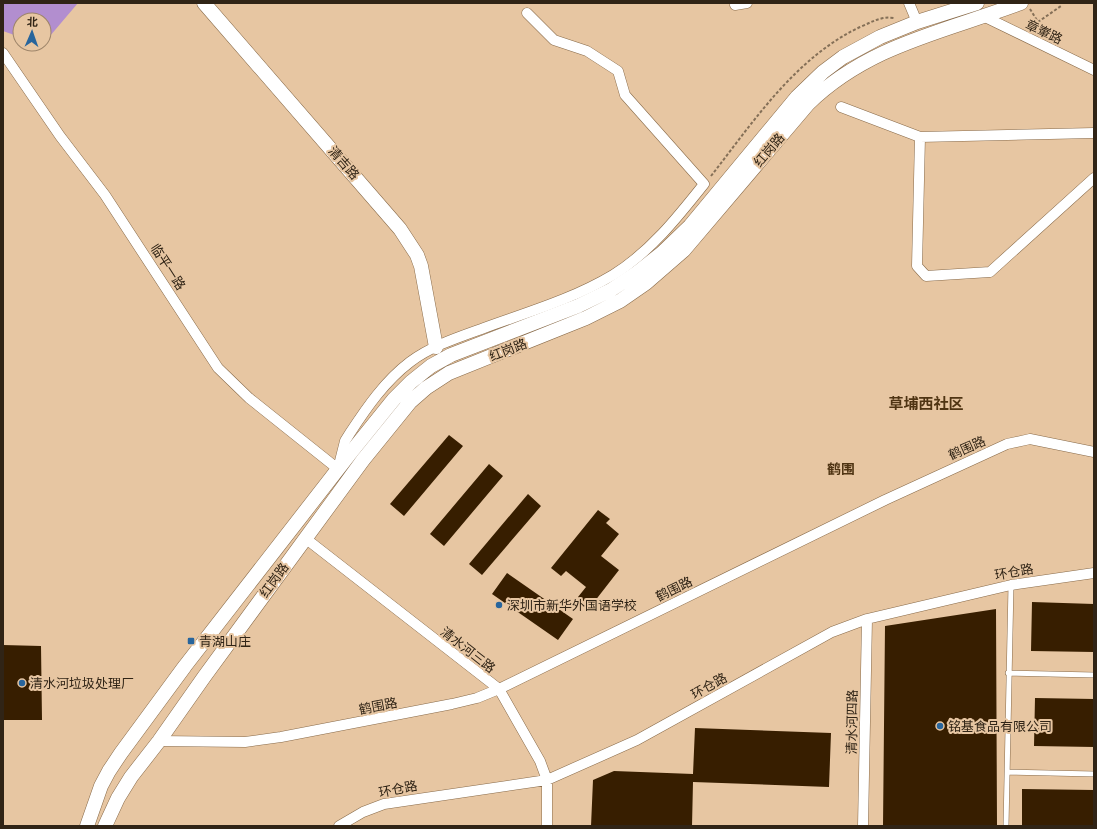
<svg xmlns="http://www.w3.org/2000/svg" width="1097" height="829" viewBox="0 0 1097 829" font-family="'IBM Plex Serif','Noto Sans SC',serif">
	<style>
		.forest { fill: #b28ecf }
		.building { fill: #371e00 }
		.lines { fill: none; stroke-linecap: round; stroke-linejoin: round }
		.lane-casing { stroke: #886a49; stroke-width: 6 }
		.street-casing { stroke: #886a49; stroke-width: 11 }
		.secondary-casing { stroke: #886a49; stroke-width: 15 }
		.path { stroke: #846f57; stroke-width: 2; stroke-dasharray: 3 2; stroke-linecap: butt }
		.lane { stroke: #fff; stroke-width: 5 }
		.street { stroke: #fff; stroke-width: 10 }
		.secondary { stroke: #fff; stroke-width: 14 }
		.poi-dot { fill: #28659c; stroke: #e7c6a2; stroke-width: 1.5 }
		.labels { text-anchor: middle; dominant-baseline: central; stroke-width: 4; stroke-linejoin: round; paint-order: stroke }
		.street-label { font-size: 13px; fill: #302416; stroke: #e7c6a2 }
		.poi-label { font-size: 13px; fill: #302416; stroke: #e7c6a2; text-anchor: start }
		.neighbourhood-label { font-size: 14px; font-weight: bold; fill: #4f3413; stroke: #e7c6a2 }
		.quarter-label { font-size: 15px; font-weight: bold; fill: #4f3413; stroke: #e7c6a2 }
	</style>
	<rect width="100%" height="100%" fill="#e7c6a2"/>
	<!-- forest -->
	<path class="forest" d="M 3,3 L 78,3 L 44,43 L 44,20 L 20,20 L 20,37 L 3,31 Z"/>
	<!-- building -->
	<path class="building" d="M 449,435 L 463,446 L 404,516 L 390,504 Z
		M 489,464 L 503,476 L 444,546 L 430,534 Z
		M 528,494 L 541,506 L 482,575 L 469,564 Z
		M 598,510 L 610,519 L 606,523 L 619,534 L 601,556 L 619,570 L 591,606 L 578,597 L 586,587 L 566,571 L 561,576 L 551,568 Z
		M 507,573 L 573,619 L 558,640 L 492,594 Z
		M 1032,602 L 1094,604 L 1094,652 L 1031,651 Z
		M 996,609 L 997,826 L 883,826 L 885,626 Z
		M 3,645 L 41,646 L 42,720 L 3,720 Z
		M 1035,698 L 1094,699 L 1094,747 L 1034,746 Z
		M 695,728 L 831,733 L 829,787 L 693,782 L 692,826 L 591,826 L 593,780 L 614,771 L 693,774 Z
		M 1022,789 L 1094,790 L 1094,826 L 1022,826 Z"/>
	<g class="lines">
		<!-- lane casing -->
		<g class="lane-casing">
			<path id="lane" d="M 1008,673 L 1094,675
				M 1007,772 L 1094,774
				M 1006,826 L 1011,585"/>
		</g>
		<!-- street casing -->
		<g class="street-casing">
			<path id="street" d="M 909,3 L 917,22
				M 735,5 L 747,3
				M 983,16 L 1094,70
				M 3,53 L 60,136 L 105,195 L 218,368 L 249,398 L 338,469 L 345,441 L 350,433 C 367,407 385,381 410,362 C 431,346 459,337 484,328 C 528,312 573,299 613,275 C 650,252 677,218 704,184 L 625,95 L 618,71 L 587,51 L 554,40 L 527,13
				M 841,107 L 920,137 L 1094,133
				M 920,137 L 917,266 L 926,276 L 990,272 L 1094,178
				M 305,538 L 499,689 L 540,761 L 547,780 L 547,826
				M 159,741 L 245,742 L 281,737 L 452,704 L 477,698 L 499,689 L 885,500 L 1007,444 L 1030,439 L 1094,452
				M 339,826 L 363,812 L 384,804 L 547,780 L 637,740 L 832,632 L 867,619 L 1011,585 L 1094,573
				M 863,826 L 867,619"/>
		</g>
		<!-- secondary casing -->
		<g class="secondary-casing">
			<path id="secondary" d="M 204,3 L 400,229 L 417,255 L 421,266 L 436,347
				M 87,826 L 101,786 L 109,771 L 121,753 L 185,666 L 352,451 L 394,399 L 411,382 L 431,366 L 451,355 L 578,306 L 611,290 L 638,272 L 662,253 L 690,226 L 797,97 L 823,72 L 843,57 L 880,37 L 917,22 L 977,3
				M 105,826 L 118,798 L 131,777 L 159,741 L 204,677 L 363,460 L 410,402 L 426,388 L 449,373 L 586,318 L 620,301 L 646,283 L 684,250 L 808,104 C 868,45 944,32 1021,3"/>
		</g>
		<!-- path -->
		<path class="path" d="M 1030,9 L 1038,22 L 1061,6
			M 711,176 C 754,121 795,58 860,27 C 872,22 881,16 894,18"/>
		<!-- lane -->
		<use href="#lane" class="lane"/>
		<!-- street -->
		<use href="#street" class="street"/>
		<!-- secondary -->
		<use href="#secondary" class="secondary"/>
	</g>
	<!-- markers -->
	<g class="poi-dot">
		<circle cx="499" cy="605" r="4"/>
		<rect x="187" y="637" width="8" height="8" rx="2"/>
		<circle cx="22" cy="683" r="4"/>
		<circle cx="940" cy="726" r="4"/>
	</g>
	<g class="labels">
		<!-- street labels -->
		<g class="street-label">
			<text transform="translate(1044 32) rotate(25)">章輋路</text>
			<text transform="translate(769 150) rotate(-50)">红岗路</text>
			<text transform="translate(344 163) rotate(49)">清吉路</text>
			<text transform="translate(168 267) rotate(57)">临平一路</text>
			<text transform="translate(508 350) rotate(-21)">红岗路</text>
			<text transform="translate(967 448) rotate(-24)">鹤围路</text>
			<text transform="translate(1014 572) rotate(-10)">环仓路</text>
			<text transform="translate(274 580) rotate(-54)">红岗路</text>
			<text transform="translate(674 589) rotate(-26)">鹤围路</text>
			<text transform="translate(468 650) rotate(38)">清水河三路</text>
			<text transform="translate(709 686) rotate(-29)">环仓路</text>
			<text transform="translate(378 706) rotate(-11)">鹤围路</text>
			<text transform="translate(852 722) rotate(-89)">清水河四路</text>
			<text transform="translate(398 789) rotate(-11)">环仓路</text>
		</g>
		<!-- poi labels -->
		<g class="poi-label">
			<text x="507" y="605">深圳市新华外国语学校</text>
			<text x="199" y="641">青湖山庄</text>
			<text x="30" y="683">清水河垃圾处理厂</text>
			<text x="948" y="726">铭基食品有限公司</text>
		</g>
		<!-- neighbourhood labels -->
		<g class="neighbourhood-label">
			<text x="841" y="469">鹤围</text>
		</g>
		<!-- quarter labels -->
		<g class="quarter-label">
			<text x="926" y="403">草埔西社区</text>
		</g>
	</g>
	<!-- border -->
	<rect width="1097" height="829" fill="none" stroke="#302416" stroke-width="8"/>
	<!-- north arrow -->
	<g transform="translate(32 32) rotate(2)"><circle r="19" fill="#e7c6a2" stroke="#9e856a"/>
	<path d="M0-3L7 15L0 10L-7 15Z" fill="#28659c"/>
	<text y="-6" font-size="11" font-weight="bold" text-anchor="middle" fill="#302416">北</text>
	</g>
</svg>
